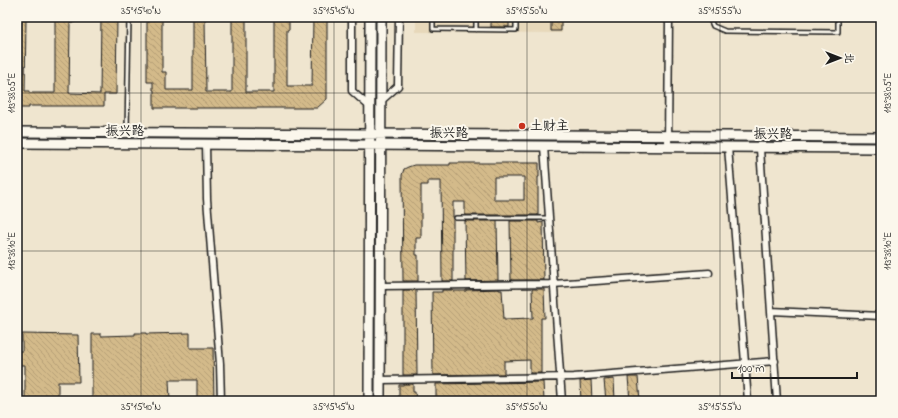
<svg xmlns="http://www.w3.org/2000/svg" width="898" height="418" viewBox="0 0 898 418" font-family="'Indie Flower','LXGW WenKai TC',sans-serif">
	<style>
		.built { fill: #e7d8ba }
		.building { fill: url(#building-back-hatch); stroke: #1c1c1c; fill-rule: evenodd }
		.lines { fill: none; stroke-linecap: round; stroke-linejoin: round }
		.lane-casing { stroke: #1c1c1c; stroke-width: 6 }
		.street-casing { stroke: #1c1c1c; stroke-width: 9 }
		.secondary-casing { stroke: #1c1c1c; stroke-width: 12 }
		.lane { stroke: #fbf7ec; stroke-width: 3 }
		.street { stroke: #fbf7ec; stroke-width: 6 }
		.secondary { stroke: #fbf7ec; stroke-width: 9 }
		.ticks { fill: none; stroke: #1c1c1c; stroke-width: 1; stroke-opacity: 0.45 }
		.poi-dot { fill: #c8321e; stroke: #fbf7ec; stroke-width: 1.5 }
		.labels { text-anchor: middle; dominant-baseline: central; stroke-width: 4; stroke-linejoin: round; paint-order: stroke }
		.poi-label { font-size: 13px; fill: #1c1c1c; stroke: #fbf7ec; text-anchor: start }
		.street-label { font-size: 13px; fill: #1c1c1c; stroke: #fbf7ec }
		.neatline { fill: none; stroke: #1c1c1c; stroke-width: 1.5 }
		.ticks-label { font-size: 10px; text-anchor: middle; fill: #1c1c1c }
	</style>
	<defs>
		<pattern id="building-back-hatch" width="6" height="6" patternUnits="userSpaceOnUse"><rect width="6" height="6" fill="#d3ba8a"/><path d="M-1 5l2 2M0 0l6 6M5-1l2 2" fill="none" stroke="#b59f76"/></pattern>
	</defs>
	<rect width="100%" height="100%" fill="#efe5cf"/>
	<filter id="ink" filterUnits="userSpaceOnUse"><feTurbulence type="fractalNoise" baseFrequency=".025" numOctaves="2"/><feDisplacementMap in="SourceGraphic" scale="8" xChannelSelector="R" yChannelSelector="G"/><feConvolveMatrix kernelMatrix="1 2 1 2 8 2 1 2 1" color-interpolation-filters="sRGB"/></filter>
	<g filter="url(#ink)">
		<!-- built -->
		<path class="built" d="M 416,17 L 561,17 L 562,33 L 416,32 Z"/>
		<!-- building -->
		<path class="building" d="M 55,17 L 74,17 L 74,23 L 70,23 L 69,93 L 100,94 L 101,17 L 117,17 L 116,94 L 104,94 L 104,106 L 29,106 L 29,108 L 17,108 L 17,18 L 26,18 L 25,91 L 29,91 L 29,93 L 55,93 Z
			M 147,17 L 162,17 L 162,72 L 166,72 L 166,90 L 193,90 L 193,17 L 205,17 L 206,92 L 232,92 L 232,18 L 237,18 L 237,17 L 246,17 L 246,92 L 274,92 L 274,19 L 289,19 L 289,30 L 287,30 L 287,86 L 312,86 L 313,17 L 327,17 L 327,99 L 317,108 L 154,108 L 154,90 L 153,90 L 153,82 L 147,82 Z
			M 491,17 L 509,17 L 509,27 L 491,27 Z
			M 551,17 L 561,17 L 561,31 L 551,31 Z
			M 450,163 L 539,163 L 539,177 L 538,177 L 538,215 L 465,215 L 465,202 L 453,202 L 453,281 L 442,281 L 441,181 L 428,181 L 428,185 L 421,185 L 421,238 L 416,238 L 416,255 L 418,255 L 418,281 L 403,281 L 402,175 L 404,169 L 408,167 L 414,165 L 450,165 ZM 494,177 L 524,177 L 524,200 L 494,200 Z
			M 465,221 L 497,221 L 498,280 L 466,281 Z
			M 510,221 L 538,221 L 538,223 L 543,222 L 544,280 L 511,280 Z
			M 499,289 L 499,290 L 502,290 L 504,319 L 533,318 L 532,289 L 544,289 L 545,318 L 541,318 L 541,373 L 530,373 L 530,360 L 504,361 L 504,374 L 433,375 L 432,292 L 442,292 L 442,290 L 453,290 L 453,291 L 466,291 L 466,290 Z
			M 403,290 L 416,290 L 417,375 L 403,375 Z
			M 135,333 L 146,333 L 146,334 L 190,333 L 190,348 L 213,348 L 214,401 L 197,401 L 197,380 L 169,380 L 170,401 L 92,401 L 92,334 L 101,334 L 101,336 L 135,335 Z
			M 22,334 L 78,335 L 79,382 L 58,382 L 58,401 L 25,401 L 25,365 L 18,365 L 18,351 L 22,351 Z
			M 628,377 L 638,377 L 640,401 L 630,401 Z
			M 614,379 L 615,401 L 606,401 L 604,380 Z
			M 591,380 L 592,401 L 581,401 L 580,381 Z
			M 543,382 L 544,401 L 436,401 L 436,384 Z
			M 403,384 L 413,384 L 413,392 L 415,392 L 416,401 L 399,401 L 399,385 L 403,385 Z"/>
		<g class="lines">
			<!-- lane casing -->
			<g class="lane-casing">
				<path id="lane" d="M 433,17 L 433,29 L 516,30 L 516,17
					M 709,17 L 713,26 L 725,31 L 838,32 L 838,17
					M 476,30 L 476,17
					M 127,131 L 129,17
					M 456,218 L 549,218"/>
			</g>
			<!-- street casing -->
			<g class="street-casing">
				<path id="street" d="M 352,17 L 352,91 L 370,107
					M 381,101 L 398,86 L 399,17
					M 206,144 L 207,199 L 220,364 L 221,401
					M 544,146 L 562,401
					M 668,147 L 669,17
					M 728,147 L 748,401
					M 760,149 L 777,401
					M 381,286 L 553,284 L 709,273
					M 771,311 L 881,316
					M 380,380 L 574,377 L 775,361"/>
			</g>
			<!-- secondary casing -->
			<g class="secondary-casing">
				<path id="secondary" d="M 17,132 L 881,137
					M 17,143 L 881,148
					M 369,401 L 370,17
					M 380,401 L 381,17"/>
			</g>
			<!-- lane -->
			<use href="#lane" class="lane"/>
			<!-- street -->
			<use href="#street" class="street"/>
			<!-- secondary -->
			<use href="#secondary" class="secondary"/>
		</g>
	</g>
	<!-- ticks -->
	<path class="ticks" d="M 141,17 L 141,401M 334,17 L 334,401M 527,17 L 527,401M 720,17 L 720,401M 17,93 L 881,93M 17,251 L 881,251"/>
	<!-- markers -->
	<circle class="poi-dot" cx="522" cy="126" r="4"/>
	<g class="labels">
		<!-- poi labels -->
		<g class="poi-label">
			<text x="530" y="126">土财主</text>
		</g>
		<!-- street labels -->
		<g class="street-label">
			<text x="125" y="131">振兴路</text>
			<text x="449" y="133">振兴路</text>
			<text x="773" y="134">振兴路</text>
		</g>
	</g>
	<!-- margin -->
	<rect width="898" height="418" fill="none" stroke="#fbf7ec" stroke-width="44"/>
	<!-- north arrow -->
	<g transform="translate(840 58) rotate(90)" stroke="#fbf7ec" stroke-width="3" paint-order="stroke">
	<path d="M0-3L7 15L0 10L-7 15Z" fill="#1c1c1c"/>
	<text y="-6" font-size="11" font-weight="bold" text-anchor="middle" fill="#1c1c1c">北</text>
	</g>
	<!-- scale -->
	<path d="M732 372v6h125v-6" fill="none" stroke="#1c1c1c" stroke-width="2"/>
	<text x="738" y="372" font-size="12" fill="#1c1c1c" stroke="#fbf7ec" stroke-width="3" paint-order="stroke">100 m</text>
	<rect x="22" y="22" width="854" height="374" class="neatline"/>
	<g class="ticks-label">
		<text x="141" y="14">35°15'40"N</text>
		<text x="334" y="14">35°15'45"N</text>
		<text x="527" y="14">35°15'50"N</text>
		<text x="720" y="14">35°15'55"N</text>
		<text transform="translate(887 93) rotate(-90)" y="4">113°38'05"E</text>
		<text transform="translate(11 93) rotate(-90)" y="4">113°38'05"E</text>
		<text transform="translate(887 251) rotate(-90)" y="4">113°38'10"E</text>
		<text transform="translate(11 251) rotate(-90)" y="4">113°38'10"E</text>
		<text x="141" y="410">35°15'40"N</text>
		<text x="334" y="410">35°15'45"N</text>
		<text x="527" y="410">35°15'50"N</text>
		<text x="720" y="410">35°15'55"N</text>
	</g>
</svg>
